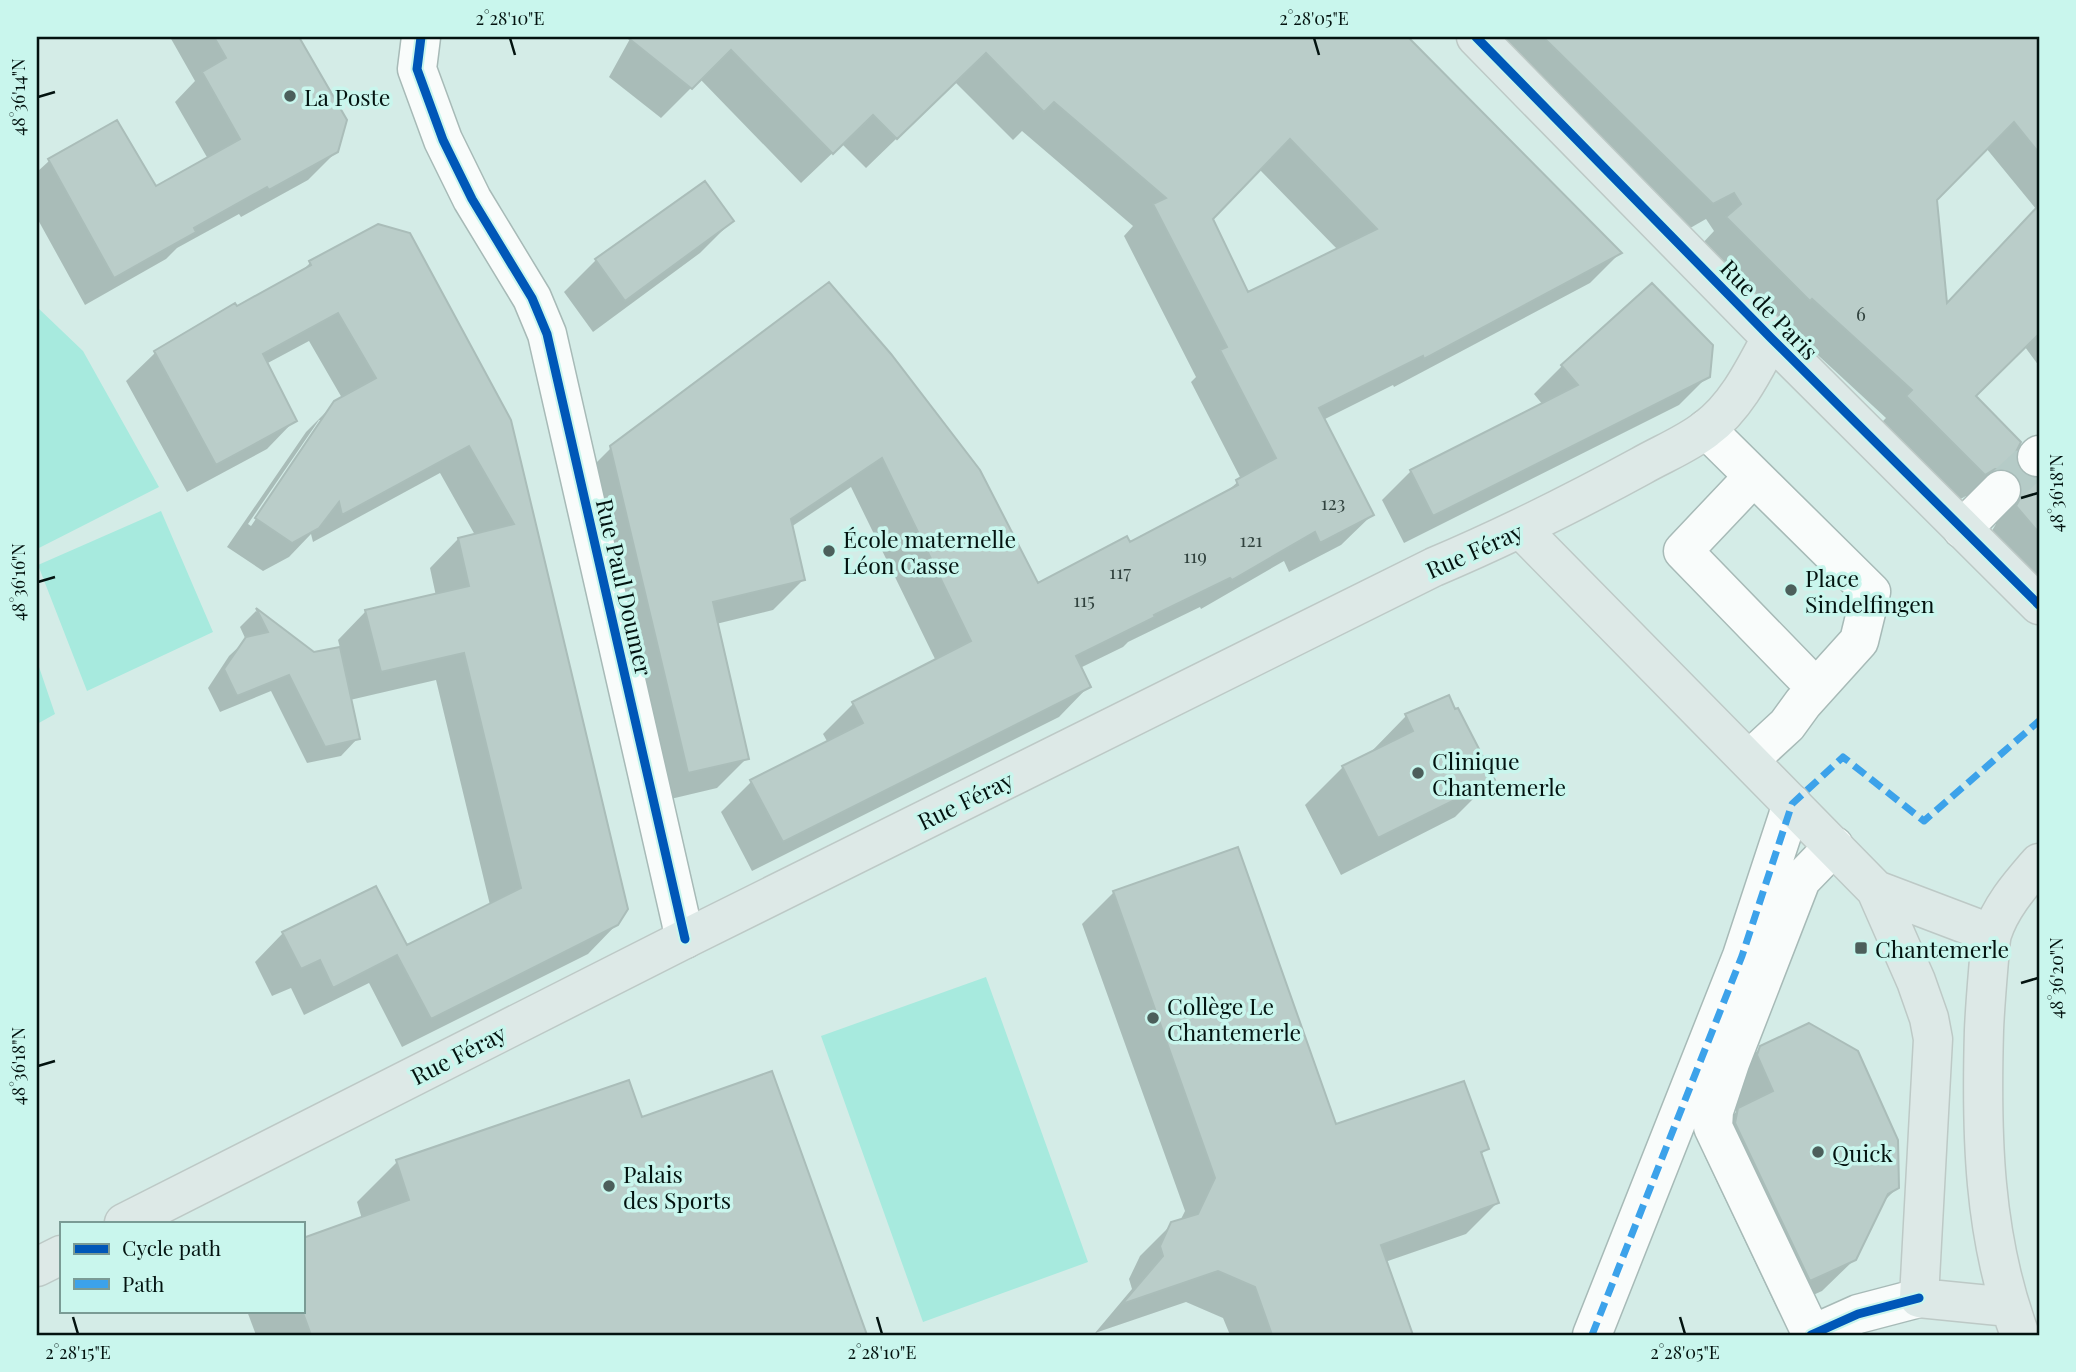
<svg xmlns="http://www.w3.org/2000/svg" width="2076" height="1372" viewBox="0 0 2076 1372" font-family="'Playfair Display',serif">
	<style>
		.green { fill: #a7eade }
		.shadow { fill: #0003; fill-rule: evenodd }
		.building { fill: #bacdc9; stroke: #aabdb9; stroke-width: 2; fill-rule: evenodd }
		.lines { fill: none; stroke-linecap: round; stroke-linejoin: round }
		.minor-tunnel { stroke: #b5cbc7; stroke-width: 38; stroke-dasharray: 38 19; stroke-linecap: butt }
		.minor-casing { stroke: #a7bab7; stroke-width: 41 }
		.major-casing { stroke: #bdc9c6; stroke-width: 41 }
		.minor { stroke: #f9fcfb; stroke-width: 38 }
		.major { stroke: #dde9e7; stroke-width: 38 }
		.quiet { stroke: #3ca2ea; stroke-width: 7; stroke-dasharray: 14 7; stroke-linecap: butt }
		.cycleway-casing { stroke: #c9f6ed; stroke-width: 13 }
		.cycleway { stroke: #0057b8; stroke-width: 9 }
		.ticks { fill: none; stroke: #031310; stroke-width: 2.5 }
		.poi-dot { fill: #4c5f5b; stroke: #c9f6ed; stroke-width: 2.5 }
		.labels { text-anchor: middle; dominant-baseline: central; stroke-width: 7; stroke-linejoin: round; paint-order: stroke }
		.number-label { font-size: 19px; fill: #31423e }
		.poi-label { font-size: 23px; fill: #031310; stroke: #c9f6ed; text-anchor: start }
		.street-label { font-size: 23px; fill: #031310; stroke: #c9f6ed }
		.neatline { fill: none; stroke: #031310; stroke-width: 2.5 }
		.ticks-label { font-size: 18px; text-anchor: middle; fill: #031310 }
	</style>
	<rect width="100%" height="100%" fill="#d4ece7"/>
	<!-- green -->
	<path class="green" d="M 37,307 L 83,351 L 159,487 L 37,549 Z
		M 161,511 L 213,632 L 87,691 L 38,565 Z
		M 37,661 L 55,714 L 37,724 Z
		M 986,977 L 1088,1262 L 923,1322 L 821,1036 Z"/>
	<!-- shadow -->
	<path class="shadow" d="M 170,37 L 298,37 L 345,120 L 337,151 L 308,180 L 241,217 L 239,214 L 177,248 L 166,259 L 85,305 L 37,218 L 37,172 L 49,161 L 117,122 L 155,189 L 208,159 L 175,102 L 195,81 Z
		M 631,37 L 1406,37 L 1620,253 L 1590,283 L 1394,387 L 1393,385 L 1323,420 L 1372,515 L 1341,545 L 1289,572 L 1284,561 L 1201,609 L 1200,607 L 1128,642 L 1123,647 L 1080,668 L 1089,686 L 1059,717 L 752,871 L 721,812 L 751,782 L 828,743 L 823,734 L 853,704 L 936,661 L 851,487 L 791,527 L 803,580 L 773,610 L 716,624 L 747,758 L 717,788 L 658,802 L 581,478 L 612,447 L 829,285 L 1038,585 L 1129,545 L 1222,496 L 1241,479 L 1191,382 L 1196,377 L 1124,236 L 1133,226 L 1022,131 L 1013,140 L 955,82 L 866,168 L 842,144 L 801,183 L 700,79 L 661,118 L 609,77 ZM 1259,169 L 1338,250 L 1247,294 L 1211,219 Z
		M 1490,37 L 2039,37 L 2039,366 L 2025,347 L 1974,396 L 2014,452 L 2014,462 L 2020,473 L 2032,480 L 2039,480 L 2039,583 L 1990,534 L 1996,524 L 1995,512 L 1978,495 L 1966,496 L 1957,501 L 1880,424 L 1886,418 L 1700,246 L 1714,231 L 1706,219 L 1685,231 ZM 1986,148 L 2036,209 L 1945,305 L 1935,199 Z
		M 732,221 L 700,253 L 593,332 L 564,292 L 596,260 Z
		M 310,263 L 510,421 L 617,924 L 588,954 L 402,1047 L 369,983 L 304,1015 L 291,988 L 272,996 L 255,962 L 283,933 L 406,947 L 490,905 L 436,680 L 350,700 L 358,738 L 341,756 L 307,763 L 271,691 L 220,712 L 208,688 L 229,656 L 246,640 L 240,627 L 256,611 L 314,654 L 340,648 L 338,640 L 366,611 L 436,596 L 430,568 L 458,539 L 475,535 L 440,473 L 313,542 L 311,534 L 289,557 L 263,571 L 227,547 L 306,432 L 336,402 L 342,398 L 309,341 L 266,364 L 295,420 L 267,449 L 187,492 L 126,381 L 155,353 L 234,305 L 236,308 L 299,274 ZM 319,420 L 323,420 L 251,526 L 248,524 Z
		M 1562,366 L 1708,376 L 1679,405 L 1404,543 L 1382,500 L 1411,471 L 1543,405 L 1534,394 Z
		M 1406,716 L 1493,779 L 1455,817 L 1341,875 L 1305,805 L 1343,767 L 1369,754 Z
		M 1114,892 L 1335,1126 L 1487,1149 L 1480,1155 L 1497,1203 L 1466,1234 L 1385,1262 L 1412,1335 L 1230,1335 L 1223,1318 L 1186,1302 L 1095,1333 L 1132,1289 L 1129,1279 L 1140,1256 L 1172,1224 L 1180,1221 L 1185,1211 L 1082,924 Z
		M 1761,1047 L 1897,1188 L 1882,1203 L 1855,1259 L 1822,1291 L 1778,1311 L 1704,1155 L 1707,1142 L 1736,1112 L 1726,1088 L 1729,1080 Z
		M 771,1074 L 865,1335 L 256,1335 L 247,1311 L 303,1311 L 303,1240 L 362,1219 L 357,1202 L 397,1162 L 641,1119 Z"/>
	<!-- building -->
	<path class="building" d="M 214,37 L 299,37 L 347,120 L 338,152 L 269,190 L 267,187 L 194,228 L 196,232 L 114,278 L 48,159 L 117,120 L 156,186 L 240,139 L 202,72 L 226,58 Z
		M 627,37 L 1408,37 L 1622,253 L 1424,359 L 1423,356 L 1319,408 L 1374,515 L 1320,543 L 1315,532 L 1232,580 L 1230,578 L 1154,615 L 1155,617 L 1076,656 L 1091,687 L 783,842 L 750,780 L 863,723 L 852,702 L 971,641 L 882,458 L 791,519 L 805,580 L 713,602 L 749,759 L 688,773 L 610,446 L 829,282 L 891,354 L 980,470 L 1038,583 L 1127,536 L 1130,542 L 1238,485 L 1236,480 L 1276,458 L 1220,350 L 1227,347 L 1153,204 L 1166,198 L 1054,102 L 1044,112 L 986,53 L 897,139 L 873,115 L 833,154 L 731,50 L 692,89 ZM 1290,139 L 1377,229 L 1248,292 L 1213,219 Z
		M 1543,37 L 2039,37 L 2039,153 L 2014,122 L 1937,200 L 1947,303 L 2039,205 L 2039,334 L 1976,396 L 2021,442 L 2016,452 L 2016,462 L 2021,472 L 2031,478 L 2039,478 L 2039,533 L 2016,506 L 2022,495 L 2022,484 L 2017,475 L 2006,469 L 1995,469 L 1985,475 L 1906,396 L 1912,390 L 1812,299 L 1810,301 L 1726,217 L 1741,204 L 1734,193 L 1713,204 Z
		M 705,181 L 734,221 L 625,301 L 595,259 Z
		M 378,224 L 410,233 L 511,420 L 628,909 L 618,925 L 431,1019 L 397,955 L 333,988 L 320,960 L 301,969 L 282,932 L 376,886 L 407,945 L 521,888 L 464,653 L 381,672 L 365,610 L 469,586 L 458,538 L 514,524 L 469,446 L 342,515 L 339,502 L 319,528 L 292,543 L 255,518 L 334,401 L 376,378 L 338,313 L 263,354 L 297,421 L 216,465 L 154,351 L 235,303 L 237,306 L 311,265 L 309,261 Z
		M 1652,283 L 1713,345 L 1710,377 L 1433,516 L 1410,470 L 1578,385 L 1561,365 Z
		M 256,608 L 314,652 L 340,647 L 360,739 L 325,747 L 289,675 L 237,696 L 224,669 L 246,637 L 268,632 Z
		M 1449,695 L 1455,709 L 1458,708 L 1495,780 L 1378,838 L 1342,766 L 1413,731 L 1405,714 Z
		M 1238,847 L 1336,1124 L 1464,1081 L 1489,1149 L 1481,1152 L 1499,1203 L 1381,1245 L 1413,1335 L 1272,1335 L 1255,1287 L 1218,1271 L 1122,1304 L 1163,1256 L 1160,1246 L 1171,1222 L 1198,1214 L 1215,1178 L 1113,891 Z
		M 1809,1023 L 1858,1051 L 1898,1140 L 1899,1188 L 1888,1194 L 1856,1260 L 1810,1281 L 1735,1123 L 1738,1108 L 1773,1091 L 1757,1055 L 1760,1046 Z
		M 772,1071 L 867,1335 L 311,1335 L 303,1313 L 303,1238 L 409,1200 L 396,1160 L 629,1080 L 642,1117 Z"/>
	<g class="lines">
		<!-- minor-tunnel -->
		<path class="minor-tunnel" d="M 2001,490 L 2037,457"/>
		<!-- minor casing -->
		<g class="minor-casing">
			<path id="minor" d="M 421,37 L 417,69 L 443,140 L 472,199 L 532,298 L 547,334 L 685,939
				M 1706,429 L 1871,592 L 1859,641 L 1803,703 L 1787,725 L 1749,760
				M 2037,457 L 2039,455
				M 1753,477 L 1683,551 L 1816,688
				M 1962,529 L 2001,490
				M 1592,1335 L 1742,956 L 1792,804
				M 1811,1335 L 1858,1314 L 1919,1298
				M 1812,1335 L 1713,1127 L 1714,1111 L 1730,1063 L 1801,880 L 1834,846"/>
		</g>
		<!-- major casing -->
		<g class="major-casing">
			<path id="major" d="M 1476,37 L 1771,338 L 2039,605
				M 1521,529 L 1876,890 L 1916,981 L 1929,1018 L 1933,1039 L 1919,1298 L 2009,1307
				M 1876,890 L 1992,934
				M 124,1223 L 685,939 L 1434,567 C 1505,537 1573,503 1641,466 C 1662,454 1687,444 1706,429 C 1736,407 1754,370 1771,338
				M 37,1267 L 61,1255
				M 2020,1335 C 1983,1236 1981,1134 1984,1030 C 1985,1006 1987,984 1989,960 C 1990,952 1990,942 1992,934 C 2001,906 2021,884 2039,863"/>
		</g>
		<!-- minor -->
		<use href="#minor" class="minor"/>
		<!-- major -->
		<use href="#major" class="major"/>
		<!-- quiet -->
		<path class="quiet" d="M 1592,1335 L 1742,956 L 1792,804 L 1843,757 L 1924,821 L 2039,721"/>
		<!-- cycleway casing -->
		<g class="cycleway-casing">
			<path id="cycleway" d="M 421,37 L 417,69 L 443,140 L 472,199 L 532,298 L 547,334 L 685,939
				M 1476,37 L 1771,338 L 2039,605
				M 1811,1335 L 1858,1314 L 1919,1298"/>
		</g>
		<!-- cycleway -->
		<use href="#cycleway" class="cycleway"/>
	</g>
	<!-- ticks -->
	<path class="ticks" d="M 510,38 L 515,55M 1314,38 L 1319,55M 38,97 L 55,92M 2021,498 L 2038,493M 38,582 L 55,577M 2021,983 L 2038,978M 38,1066 L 55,1061M 73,1317 L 78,1334M 877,1317 L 882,1334M 1680,1317 L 1685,1334"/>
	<!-- markers -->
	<g class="poi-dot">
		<circle cx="290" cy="96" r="7"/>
		<circle cx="829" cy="551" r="7"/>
		<circle cx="1791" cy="590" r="7"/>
		<circle cx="1418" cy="773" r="7"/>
		<rect x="1854" y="941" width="14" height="14" rx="3.5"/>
		<circle cx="1153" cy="1018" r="7"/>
		<circle cx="1818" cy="1152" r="7"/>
		<circle cx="609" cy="1186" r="7"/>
	</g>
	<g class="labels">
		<!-- number labels -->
		<g class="number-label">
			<text x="1861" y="313">6</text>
			<text x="1333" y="502">123</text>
			<text x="1251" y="539">121</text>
			<text x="1195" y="555">119</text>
			<text x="1120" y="571">117</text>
			<text x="1084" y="599">115</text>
		</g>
		<!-- poi labels -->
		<g class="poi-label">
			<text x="304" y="96">La Poste</text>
			<text x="843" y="538">École maternelle<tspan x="843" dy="26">Léon Casse</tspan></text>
			<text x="1805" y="577">Place<tspan x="1805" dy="26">Sindelfingen</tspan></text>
			<text x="1432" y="760">Clinique<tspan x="1432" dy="26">Chantemerle</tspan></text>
			<text x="1875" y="948">Chantemerle</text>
			<text x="1167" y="1005">Collège Le<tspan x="1167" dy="26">Chantemerle</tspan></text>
			<text x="1832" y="1152">Quick</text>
			<text x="623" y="1173">Palais<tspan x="623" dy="26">des Sports</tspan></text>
		</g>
		<!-- street labels -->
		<g class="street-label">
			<text transform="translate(1770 309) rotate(46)">Rue de Paris</text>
			<text transform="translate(1474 550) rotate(-24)">Rue Féray</text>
			<text transform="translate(625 587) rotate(77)">Rue Paul Doumer</text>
			<text transform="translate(965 800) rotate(-26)">Rue Féray</text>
			<text transform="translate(458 1054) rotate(-27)">Rue Féray</text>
		</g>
	</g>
	<!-- border -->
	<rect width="2076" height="1372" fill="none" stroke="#c9f6ed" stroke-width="77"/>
	<!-- legend -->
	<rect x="60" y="1222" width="245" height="91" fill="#c9f6ed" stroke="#7a9b95" stroke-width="2"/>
	<rect x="74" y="1244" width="35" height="10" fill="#0057b8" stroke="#7a9b95" stroke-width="2"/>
	<text x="122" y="1256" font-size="21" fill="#031310">Cycle path</text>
	<rect x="74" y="1279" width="35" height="10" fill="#3ca2ea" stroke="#7a9b95" stroke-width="2"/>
	<text x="122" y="1292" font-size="21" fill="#031310">Path</text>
	<rect x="38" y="38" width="2000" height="1296" class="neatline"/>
	<g class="ticks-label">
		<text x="510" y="25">2°28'10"E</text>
		<text x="1314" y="25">2°28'05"E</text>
		<text transform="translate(19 97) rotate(-90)" y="6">48°36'14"N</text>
		<text transform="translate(2057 493) rotate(-90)" y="6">48°36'18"N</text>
		<text transform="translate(19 582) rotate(-90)" y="6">48°36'16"N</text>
		<text transform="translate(2057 978) rotate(-90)" y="6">48°36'20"N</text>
		<text transform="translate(19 1066) rotate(-90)" y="6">48°36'18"N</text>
		<text x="78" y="1359">2°28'15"E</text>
		<text x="882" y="1359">2°28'10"E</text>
		<text x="1685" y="1359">2°28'05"E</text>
	</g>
</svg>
